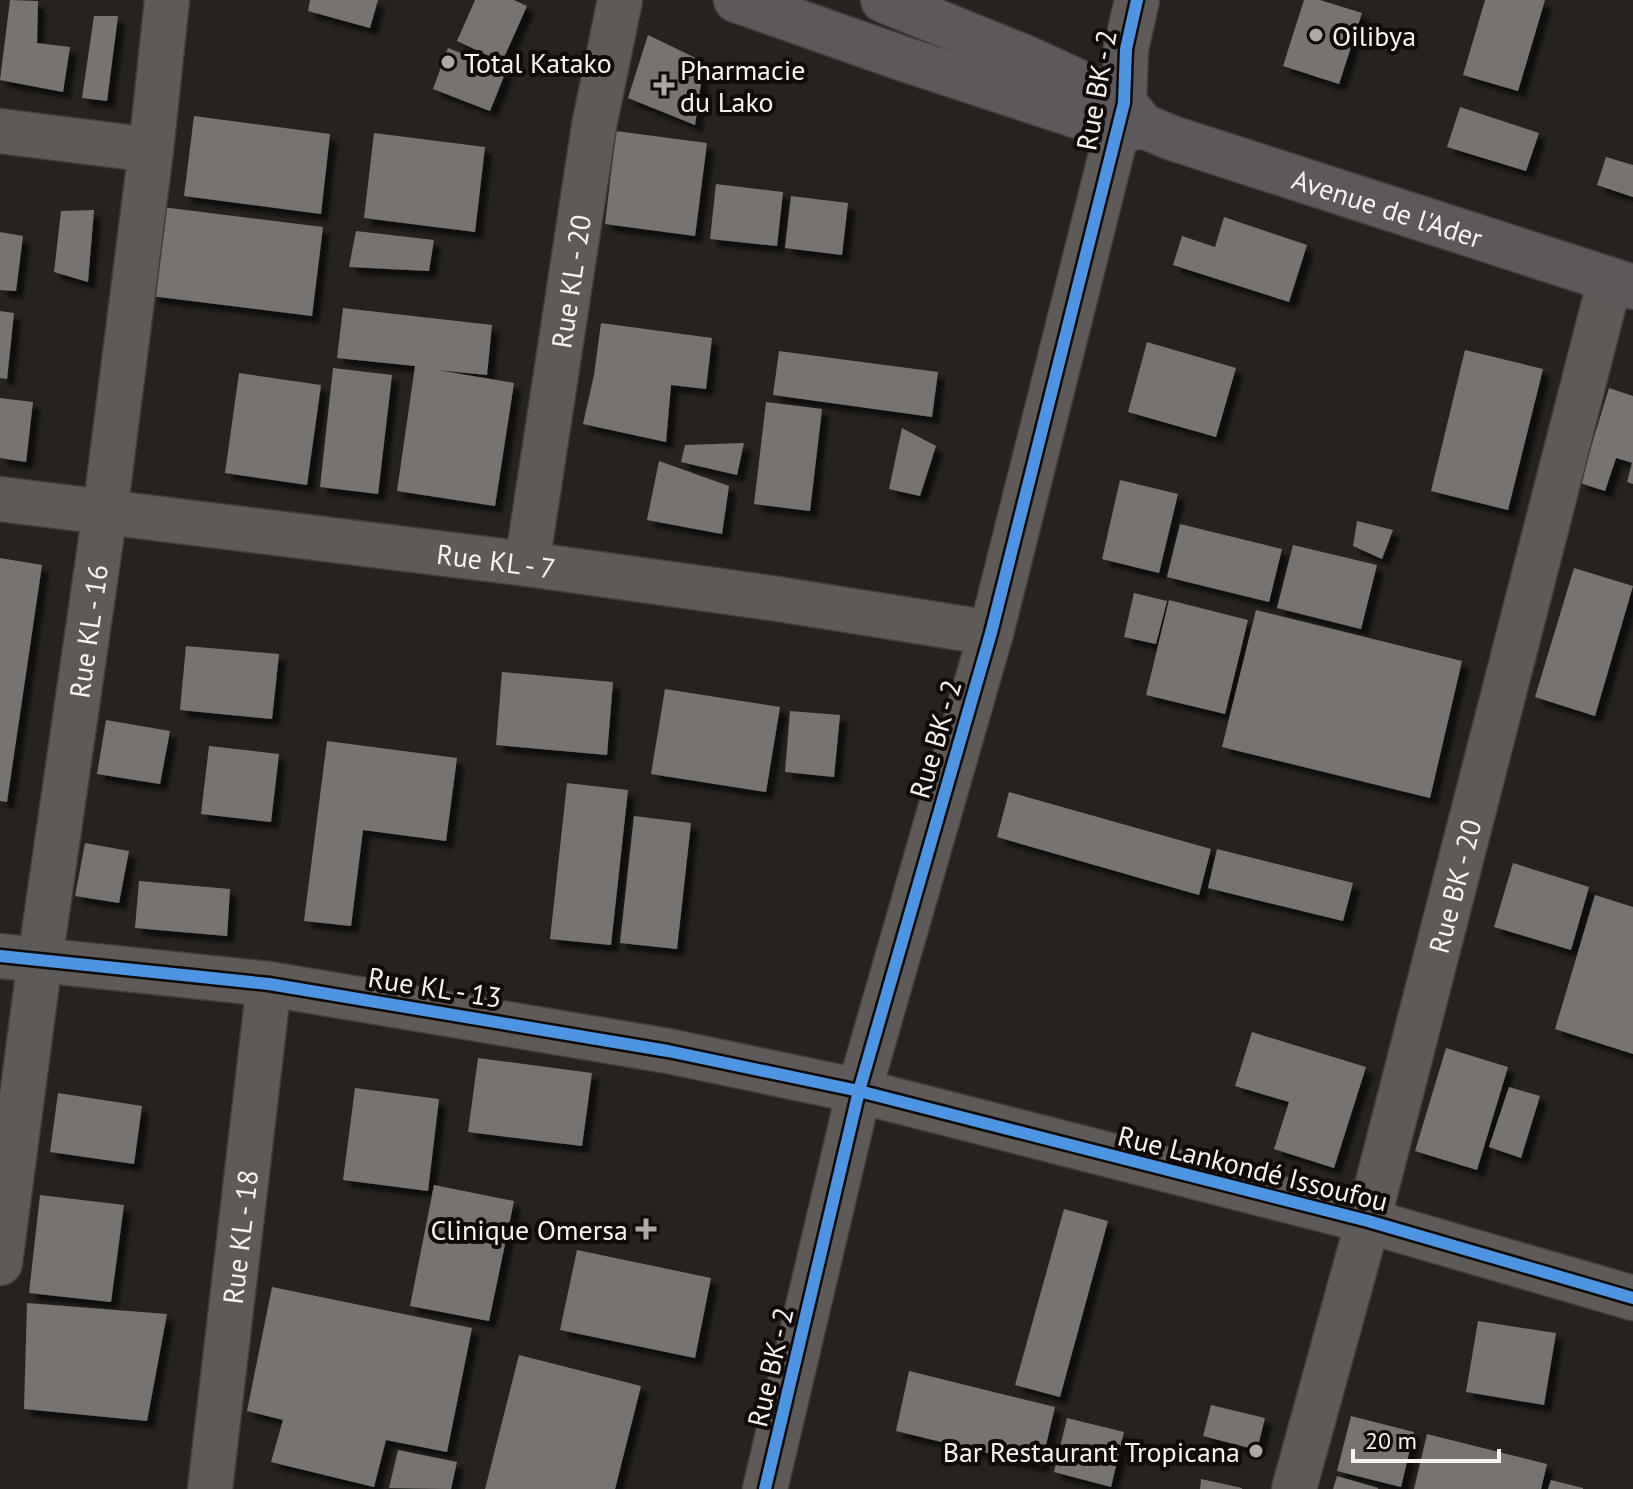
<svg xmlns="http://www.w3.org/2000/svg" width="1633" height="1489" viewBox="0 0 1633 1489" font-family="'PT Sans',sans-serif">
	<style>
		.building { fill: #77736f; filter: url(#shadow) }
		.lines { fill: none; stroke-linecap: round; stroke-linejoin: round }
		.minor-casing { stroke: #413d3a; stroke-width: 47 }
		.major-casing { stroke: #413d3a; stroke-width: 47 }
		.minor { stroke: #5e5a58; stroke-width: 44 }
		.major { stroke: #5d595b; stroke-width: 44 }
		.cycleway-casing { stroke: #0f0b09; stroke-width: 17 }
		.cycleway { stroke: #4d94e3; stroke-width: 12 }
		.poi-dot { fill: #aea9a5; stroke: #0f0b09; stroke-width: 3 }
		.labels { text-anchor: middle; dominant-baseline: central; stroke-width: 8; stroke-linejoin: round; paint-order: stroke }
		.poi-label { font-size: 28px; fill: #f8f2ee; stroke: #0f0b09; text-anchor: start }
		.street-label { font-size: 28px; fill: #f8f2ee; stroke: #0f0b09 }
	</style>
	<defs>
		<filter id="shadow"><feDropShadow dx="7" dy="7" stdDeviation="2" flood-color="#0009"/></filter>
	</defs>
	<rect width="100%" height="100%" fill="#26221e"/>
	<!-- building -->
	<path class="building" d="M 10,0 L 38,1 L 37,43 L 70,47 L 63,92 L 0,80 Z
		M 310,0 L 378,0 L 370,28 L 308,11 Z
		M 475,0 L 514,0 L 527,6 L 502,62 L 457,41 Z
		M 1304,0 L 1320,0 L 1362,13 L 1339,84 L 1283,66 Z
		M 1485,0 L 1545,0 L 1518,91 L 1463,75 Z
		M 94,16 L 118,16 L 107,101 L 82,98 Z
		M 648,35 L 704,62 L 695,125 L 628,98 Z
		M 448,48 L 506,71 L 490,111 L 433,89 Z
		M 1460,107 L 1539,133 L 1526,171 L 1447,147 Z
		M 194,116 L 330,134 L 321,214 L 184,196 Z
		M 616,131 L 707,143 L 695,236 L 605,224 Z
		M 374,133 L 485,147 L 475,232 L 364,218 Z
		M 1606,157 L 1633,165 L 1633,197 L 1597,185 Z
		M 716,184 L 783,192 L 777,246 L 710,239 Z
		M 791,196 L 848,203 L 842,255 L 785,248 Z
		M 162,207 L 323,227 L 312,316 L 151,296 Z
		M 94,210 L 88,282 L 54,272 L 61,211 Z
		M 1224,217 L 1307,245 L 1289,302 L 1173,265 L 1182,236 L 1215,247 Z
		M 356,231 L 434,240 L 429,271 L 349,267 Z
		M 0,232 L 23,236 L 16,291 L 0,290 Z
		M 343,308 L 492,325 L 487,375 L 437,370 L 514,383 L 495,506 L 397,491 L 415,366 L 337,358 Z
		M 0,311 L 14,313 L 7,379 L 0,378 Z
		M 601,323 L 712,338 L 706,389 L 671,385 L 666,442 L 583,424 L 594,375 Z
		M 1147,342 L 1236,368 L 1216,437 L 1128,412 Z
		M 1465,350 L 1543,369 L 1508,510 L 1431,491 Z
		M 779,351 L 938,372 L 932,417 L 773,395 Z
		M 333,368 L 392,375 L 378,494 L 320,487 Z
		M 239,373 L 321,385 L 307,485 L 225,473 Z
		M 1609,388 L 1633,396 L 1633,463 L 1616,458 L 1605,491 L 1580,483 Z
		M 0,398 L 33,402 L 26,462 L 0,458 Z
		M 766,402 L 822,409 L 810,511 L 754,504 Z
		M 902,428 L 936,446 L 920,496 L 889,489 Z
		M 744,443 L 737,475 L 681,462 L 685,445 Z
		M 659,461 L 729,486 L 722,534 L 647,520 Z
		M 1632,463 L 1633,463 L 1633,484 L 1627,482 Z
		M 1120,480 L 1178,494 L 1159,573 L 1102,559 Z
		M 1357,521 L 1393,530 L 1382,559 L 1353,546 Z
		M 1180,524 L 1282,549 L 1269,602 L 1167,577 Z
		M 1293,545 L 1377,565 L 1361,629 L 1277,608 Z
		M 0,558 L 42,565 L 7,802 L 0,801 Z
		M 1574,568 L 1633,586 L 1595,716 L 1535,697 Z
		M 1134,593 L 1167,601 L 1156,644 L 1124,637 Z
		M 1169,600 L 1248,620 L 1225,714 L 1146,695 Z
		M 1256,610 L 1462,661 L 1430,798 L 1222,747 Z
		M 186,646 L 279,654 L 272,719 L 180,710 Z
		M 502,672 L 613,682 L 607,755 L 496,745 Z
		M 665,689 L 780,707 L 766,792 L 651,774 Z
		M 790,711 L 840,715 L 834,777 L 785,772 Z
		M 106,720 L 170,731 L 160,784 L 97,774 Z
		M 327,741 L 457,758 L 446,841 L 363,830 L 351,926 L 304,921 Z
		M 209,746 L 279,754 L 271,822 L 201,814 Z
		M 567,783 L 628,790 L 611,945 L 550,939 Z
		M 1009,792 L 1211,849 L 1199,895 L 997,837 Z
		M 634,816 L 691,823 L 677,949 L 620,943 Z
		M 85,843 L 129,851 L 119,903 L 75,896 Z
		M 1217,849 L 1353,883 L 1343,921 L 1208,888 Z
		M 1513,863 L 1589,887 L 1571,950 L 1494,927 Z
		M 139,881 L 230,889 L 227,936 L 135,928 Z
		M 1595,895 L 1633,907 L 1633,1054 L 1555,1029 Z
		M 1252,1032 L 1366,1067 L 1334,1168 L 1274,1149 L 1289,1102 L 1235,1086 Z
		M 1446,1048 L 1508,1067 L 1477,1170 L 1415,1151 Z
		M 478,1058 L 592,1073 L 582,1146 L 468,1132 Z
		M 1509,1087 L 1540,1096 L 1521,1158 L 1489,1147 Z
		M 355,1088 L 439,1099 L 428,1191 L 343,1180 Z
		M 58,1093 L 142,1106 L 134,1164 L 50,1152 Z
		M 434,1185 L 514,1201 L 489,1321 L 410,1306 Z
		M 40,1195 L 124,1205 L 111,1302 L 29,1293 Z
		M 1064,1209 L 1108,1221 L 1060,1397 L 1015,1385 Z
		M 577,1250 L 711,1278 L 695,1358 L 560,1330 Z
		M 272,1287 L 472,1328 L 447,1452 L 386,1440 L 374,1487 L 271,1462 L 283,1420 L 247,1411 Z
		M 27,1303 L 167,1314 L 147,1421 L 24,1409 Z
		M 1478,1321 L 1556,1333 L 1544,1405 L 1466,1392 Z
		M 519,1355 L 641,1386 L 615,1489 L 485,1489 Z
		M 909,1371 L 1055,1407 L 1041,1466 L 896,1431 Z
		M 1211,1405 L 1265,1418 L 1257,1450 L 1203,1436 Z
		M 1351,1416 L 1414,1432 L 1401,1487 L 1337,1471 Z
		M 1067,1418 L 1124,1432 L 1111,1487 L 1054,1472 Z
		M 1427,1434 L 1547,1464 L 1541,1489 L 1414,1489 Z
		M 398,1450 L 457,1462 L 451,1489 L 389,1488 Z
		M 1337,1476 L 1378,1488 L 1378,1489 L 1333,1489 Z
		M 1201,1479 L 1242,1488 L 1242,1489 L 1200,1489 Z
		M 1551,1480 L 1583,1488 L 1583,1489 L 1548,1489 Z"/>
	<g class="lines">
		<!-- minor casing -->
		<g class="minor-casing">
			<g id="minor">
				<path d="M 0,131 L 151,150"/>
				<path id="s1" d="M 0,499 L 527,564 L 778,599 L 991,633"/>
				<path id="s2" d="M 527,564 L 594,126 L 620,0"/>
				<path d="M 0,956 L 269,984 L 668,1051 L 859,1091 L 1368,1221 L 1633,1298"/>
				<path id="s3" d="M 0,1263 L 40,960 L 105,512 L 151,150 L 167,0"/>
				<path id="s4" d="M 210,1489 L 269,984"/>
				<path d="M 765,1489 L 859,1091 L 991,633 L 1124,103 L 1126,49 L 1137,0"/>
				<path id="s5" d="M 1294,1489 L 1368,1221 L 1610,280"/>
			</g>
		</g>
		<!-- major casing -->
		<g class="major-casing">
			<g id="major">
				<path d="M 736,0 L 901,58 L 1117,129 L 1141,127"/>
				<path id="s6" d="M 883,0 L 1029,59 L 1124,103 L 1143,126 L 1172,138 L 1633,287"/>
			</g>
		</g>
		<!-- minor -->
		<use href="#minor" class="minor"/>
		<!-- major -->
		<use href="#major" class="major"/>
		<!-- cycleway casing -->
		<g class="cycleway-casing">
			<path id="cycleway" d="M 0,956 L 269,984 L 668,1051 L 859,1091 L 1368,1221 L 1633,1298
				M 765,1489 L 859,1091 L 991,633 L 1124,103 L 1126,49 L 1137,0"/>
		</g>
		<!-- cycleway -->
		<use href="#cycleway" class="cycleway"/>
	</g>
	<!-- markers -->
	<g class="poi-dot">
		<circle cx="1316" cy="35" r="8"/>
		<circle cx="448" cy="62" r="8"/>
		<path d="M660 73h8v8h8v8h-8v8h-8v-8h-8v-8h8z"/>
		<path d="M642 1217h8v8h8v8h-8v8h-8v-8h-8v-8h8z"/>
		<circle cx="1256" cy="1451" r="8"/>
	</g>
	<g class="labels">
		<!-- poi labels -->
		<g class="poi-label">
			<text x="1332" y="35">Oilibya</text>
			<text x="464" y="62">Total Katako</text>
			<text x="680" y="69">Pharmacie<tspan x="680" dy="32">du Lako</tspan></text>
			<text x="628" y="1229" text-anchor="end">Clinique Omersa</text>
			<text x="1240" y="1451" text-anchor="end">Bar Restaurant Tropicana</text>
		</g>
		<!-- street labels -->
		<g class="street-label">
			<text transform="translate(1096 90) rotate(-80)">Rue BK - 2</text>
			<text stroke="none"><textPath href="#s6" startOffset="550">Avenue de l'Ader</textPath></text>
			<text stroke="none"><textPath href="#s2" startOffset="286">Rue KL - 20</textPath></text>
			<text stroke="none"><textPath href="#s1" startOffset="500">Rue KL - 7</textPath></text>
			<text stroke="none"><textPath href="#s3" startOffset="638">Rue KL - 16</textPath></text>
			<text transform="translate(935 739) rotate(-74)">Rue BK - 2</text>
			<text stroke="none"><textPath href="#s5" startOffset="624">Rue BK - 20</textPath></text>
			<text transform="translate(435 987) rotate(9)">Rue KL - 13</text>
			<text transform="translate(1253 1168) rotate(14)">Rue Lankondé Issoufou</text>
			<text stroke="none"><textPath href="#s4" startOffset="254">Rue KL - 18</textPath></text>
			<text transform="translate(770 1367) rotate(-77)">Rue BK - 2</text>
		</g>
	</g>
	<!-- scale -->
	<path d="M1353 1449v12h146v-12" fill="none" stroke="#f8f2ee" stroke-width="4"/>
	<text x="1365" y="1449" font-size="24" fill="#f8f2ee" stroke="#0f0b09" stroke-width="6" paint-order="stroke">20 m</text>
</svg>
